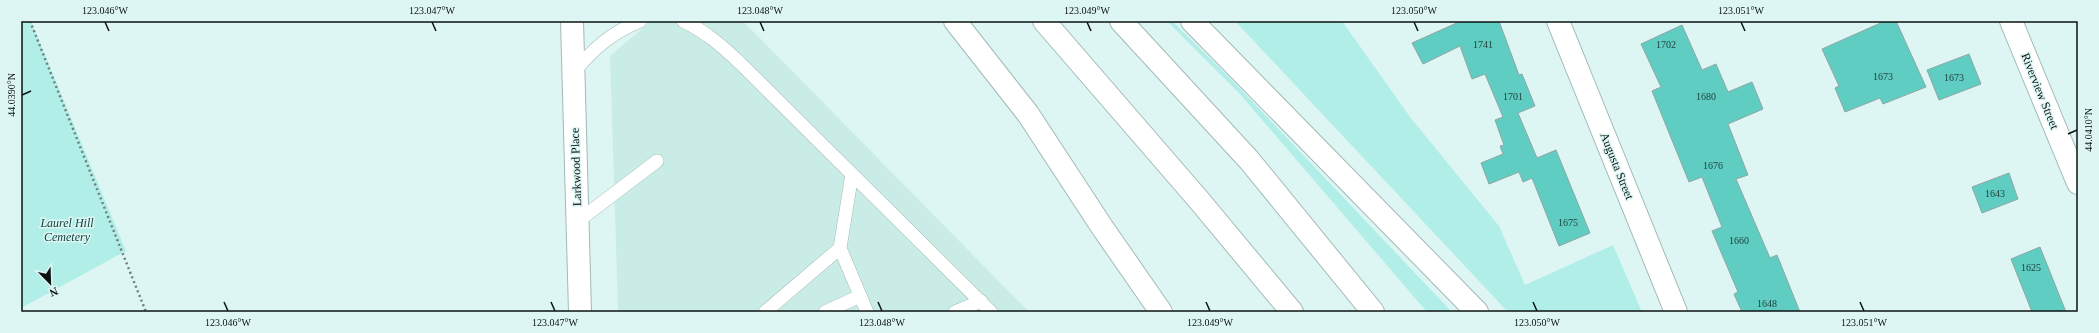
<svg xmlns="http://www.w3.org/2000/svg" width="2099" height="333" viewBox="0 0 2099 333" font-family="'Times New Roman',serif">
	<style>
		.built { fill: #caece7 }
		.green { fill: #b1eee7 }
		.building { fill: #5fcdc2; stroke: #8fa6a3 }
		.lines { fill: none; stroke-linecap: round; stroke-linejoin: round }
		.lane-casing { stroke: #a2bab7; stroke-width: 14 }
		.street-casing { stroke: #a2bab7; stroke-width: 24 }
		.highway-casing { stroke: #a2bab7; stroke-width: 24 }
		.path { stroke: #6f7f7d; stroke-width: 2.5; stroke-dasharray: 2 3; stroke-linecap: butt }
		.lane { stroke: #fff; stroke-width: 13 }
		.street { stroke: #fff; stroke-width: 22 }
		.highway { stroke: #fff; stroke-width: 22 }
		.ticks { fill: none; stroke: #0b1312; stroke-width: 1.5 }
		.labels { text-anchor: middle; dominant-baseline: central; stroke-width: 3; stroke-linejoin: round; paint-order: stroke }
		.number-label { font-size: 10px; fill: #20423e }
		.street-label { font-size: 12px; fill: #0b1312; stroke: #def6f3 }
		.park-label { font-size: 12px; font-style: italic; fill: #0a3e3a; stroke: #def6f3 }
		.neatline { fill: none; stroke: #0b1312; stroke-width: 1.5 }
		.ticks-label { font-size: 10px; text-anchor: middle; fill: #0b1312 }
	</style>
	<rect width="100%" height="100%" fill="#def6f3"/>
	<!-- built -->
	<path class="built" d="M 651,21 L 743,21 L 1029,312 L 618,312 L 610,56 Z"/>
	<!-- green -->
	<path class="green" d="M 21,21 L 31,21 L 126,251 L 21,308 Z
		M 1167,21 L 1172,21 L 1232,80 L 1452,312 L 1427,312 L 1239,93 Z
		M 1235,21 L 1342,21 L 1410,117 L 1499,226 L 1525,285 L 1613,245 L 1642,312 L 1508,312 Z"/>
	<!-- building -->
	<path class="building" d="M 1461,21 L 1499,21 L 1519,75 L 1522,74 L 1535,106 L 1518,113 L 1537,158 L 1556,150 L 1590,233 L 1559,246 L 1532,178 L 1523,182 L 1519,172 L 1489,184 L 1481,163 L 1503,154 L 1500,146 L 1504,145 L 1495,120 L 1503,117 L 1485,74 L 1472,79 L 1460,46 L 1423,64 L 1412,43 Z
		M 1885,21 L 1896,21 L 1926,87 L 1883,104 L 1880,98 L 1845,112 L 1835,88 L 1839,86 L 1822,49 Z
		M 1682,25 L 1702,70 L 1716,64 L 1728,92 L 1752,82 L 1763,109 L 1728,124 L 1748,175 L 1736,179 L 1770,258 L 1777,255 L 1800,312 L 1742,312 L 1734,294 L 1738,292 L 1712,231 L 1722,227 L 1702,177 L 1689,182 L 1652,91 L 1661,87 L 1641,44 Z
		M 1969,54 L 1981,84 L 1939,100 L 1927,70 Z
		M 2009,173 L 2018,199 L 1982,213 L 1972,187 Z
		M 2040,247 L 2066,312 L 2032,312 L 2011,259 Z"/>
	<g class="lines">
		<!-- lane casing -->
		<g class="lane-casing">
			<path id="lane" d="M 683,21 C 705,31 722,46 740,63 L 991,312
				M 573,73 C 593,49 611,33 640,21
				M 852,174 L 840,248 L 867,312
				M 578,221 L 657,161
				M 765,312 L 840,248
				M 825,312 L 860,296
				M 955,312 L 981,301"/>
		</g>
		<!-- street casing -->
		<g class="street-casing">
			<path id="street" d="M 572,21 L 580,312
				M 1558,21 L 1676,312
				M 2011,21 L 2078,183"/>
		</g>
		<!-- highway casing -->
		<g class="highway-casing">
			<path id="highway" d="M 955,21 L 1028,114 L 1102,227 L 1161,312
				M 1044,21 L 1198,199 L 1292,312
				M 1121,21 L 1249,160 L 1373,312
				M 1192,21 L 1477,312"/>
		</g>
		<!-- path -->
		<path class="path" d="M 30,21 L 146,312"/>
		<!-- lane -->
		<use href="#lane" class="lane"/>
		<!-- street -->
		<use href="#street" class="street"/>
		<!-- highway -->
		<use href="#highway" class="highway"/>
	</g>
	<!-- ticks -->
	<path class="ticks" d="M 105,22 L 109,31M 432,22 L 436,31M 760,22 L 764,31M 1087,22 L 1091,31M 1414,22 L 1418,31M 1741,22 L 1745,31M 22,95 L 31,91M 2068,134 L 2077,130M 224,302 L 228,311M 551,302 L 555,311M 878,302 L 882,311M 1206,302 L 1210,311M 1533,302 L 1537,311M 1860,302 L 1864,311"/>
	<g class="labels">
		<!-- number labels -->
		<g class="number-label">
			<text x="1483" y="44">1741</text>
			<text x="1666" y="44">1702</text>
			<text x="1883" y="76">1673</text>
			<text x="1954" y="77">1673</text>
			<text x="1513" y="96">1701</text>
			<text x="1706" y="96">1680</text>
			<text x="1713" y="165">1676</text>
			<text x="1995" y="193">1643</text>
			<text x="1568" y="222">1675</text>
			<text x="1739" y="240">1660</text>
			<text x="2031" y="267">1625</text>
			<text x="1767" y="303">1648</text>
		</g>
		<!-- street labels -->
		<g class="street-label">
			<text transform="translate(2040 91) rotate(68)">Riverview Street</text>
			<text transform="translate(1617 166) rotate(68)">Augusta Street</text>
			<text transform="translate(576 167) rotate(-92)">Larkwood Place</text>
		</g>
		<!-- park labels -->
		<g class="park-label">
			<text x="67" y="223">Laurel Hill<tspan x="67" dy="14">Cemetery</tspan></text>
		</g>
	</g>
	<!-- border -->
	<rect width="2099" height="333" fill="none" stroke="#def6f3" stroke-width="44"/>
	<!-- north arrow -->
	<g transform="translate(50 283) rotate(157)" stroke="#def6f3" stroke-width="3" paint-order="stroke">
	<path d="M0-3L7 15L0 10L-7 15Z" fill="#0b1312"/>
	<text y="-6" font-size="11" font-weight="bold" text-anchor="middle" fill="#0b1312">N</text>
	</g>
	<rect x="22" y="22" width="2055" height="289" class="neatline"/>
	<g class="ticks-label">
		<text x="105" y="14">123.046°W</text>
		<text x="432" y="14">123.047°W</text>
		<text x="760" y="14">123.048°W</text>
		<text x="1087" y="14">123.049°W</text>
		<text x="1414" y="14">123.050°W</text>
		<text x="1741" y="14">123.051°W</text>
		<text transform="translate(11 95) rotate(-90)" y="4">44.0390°N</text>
		<text transform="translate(2088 130) rotate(-90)" y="4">44.0410°N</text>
		<text x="228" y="326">123.046°W</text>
		<text x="555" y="326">123.047°W</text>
		<text x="882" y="326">123.048°W</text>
		<text x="1210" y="326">123.049°W</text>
		<text x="1537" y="326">123.050°W</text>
		<text x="1864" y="326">123.051°W</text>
	</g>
</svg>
